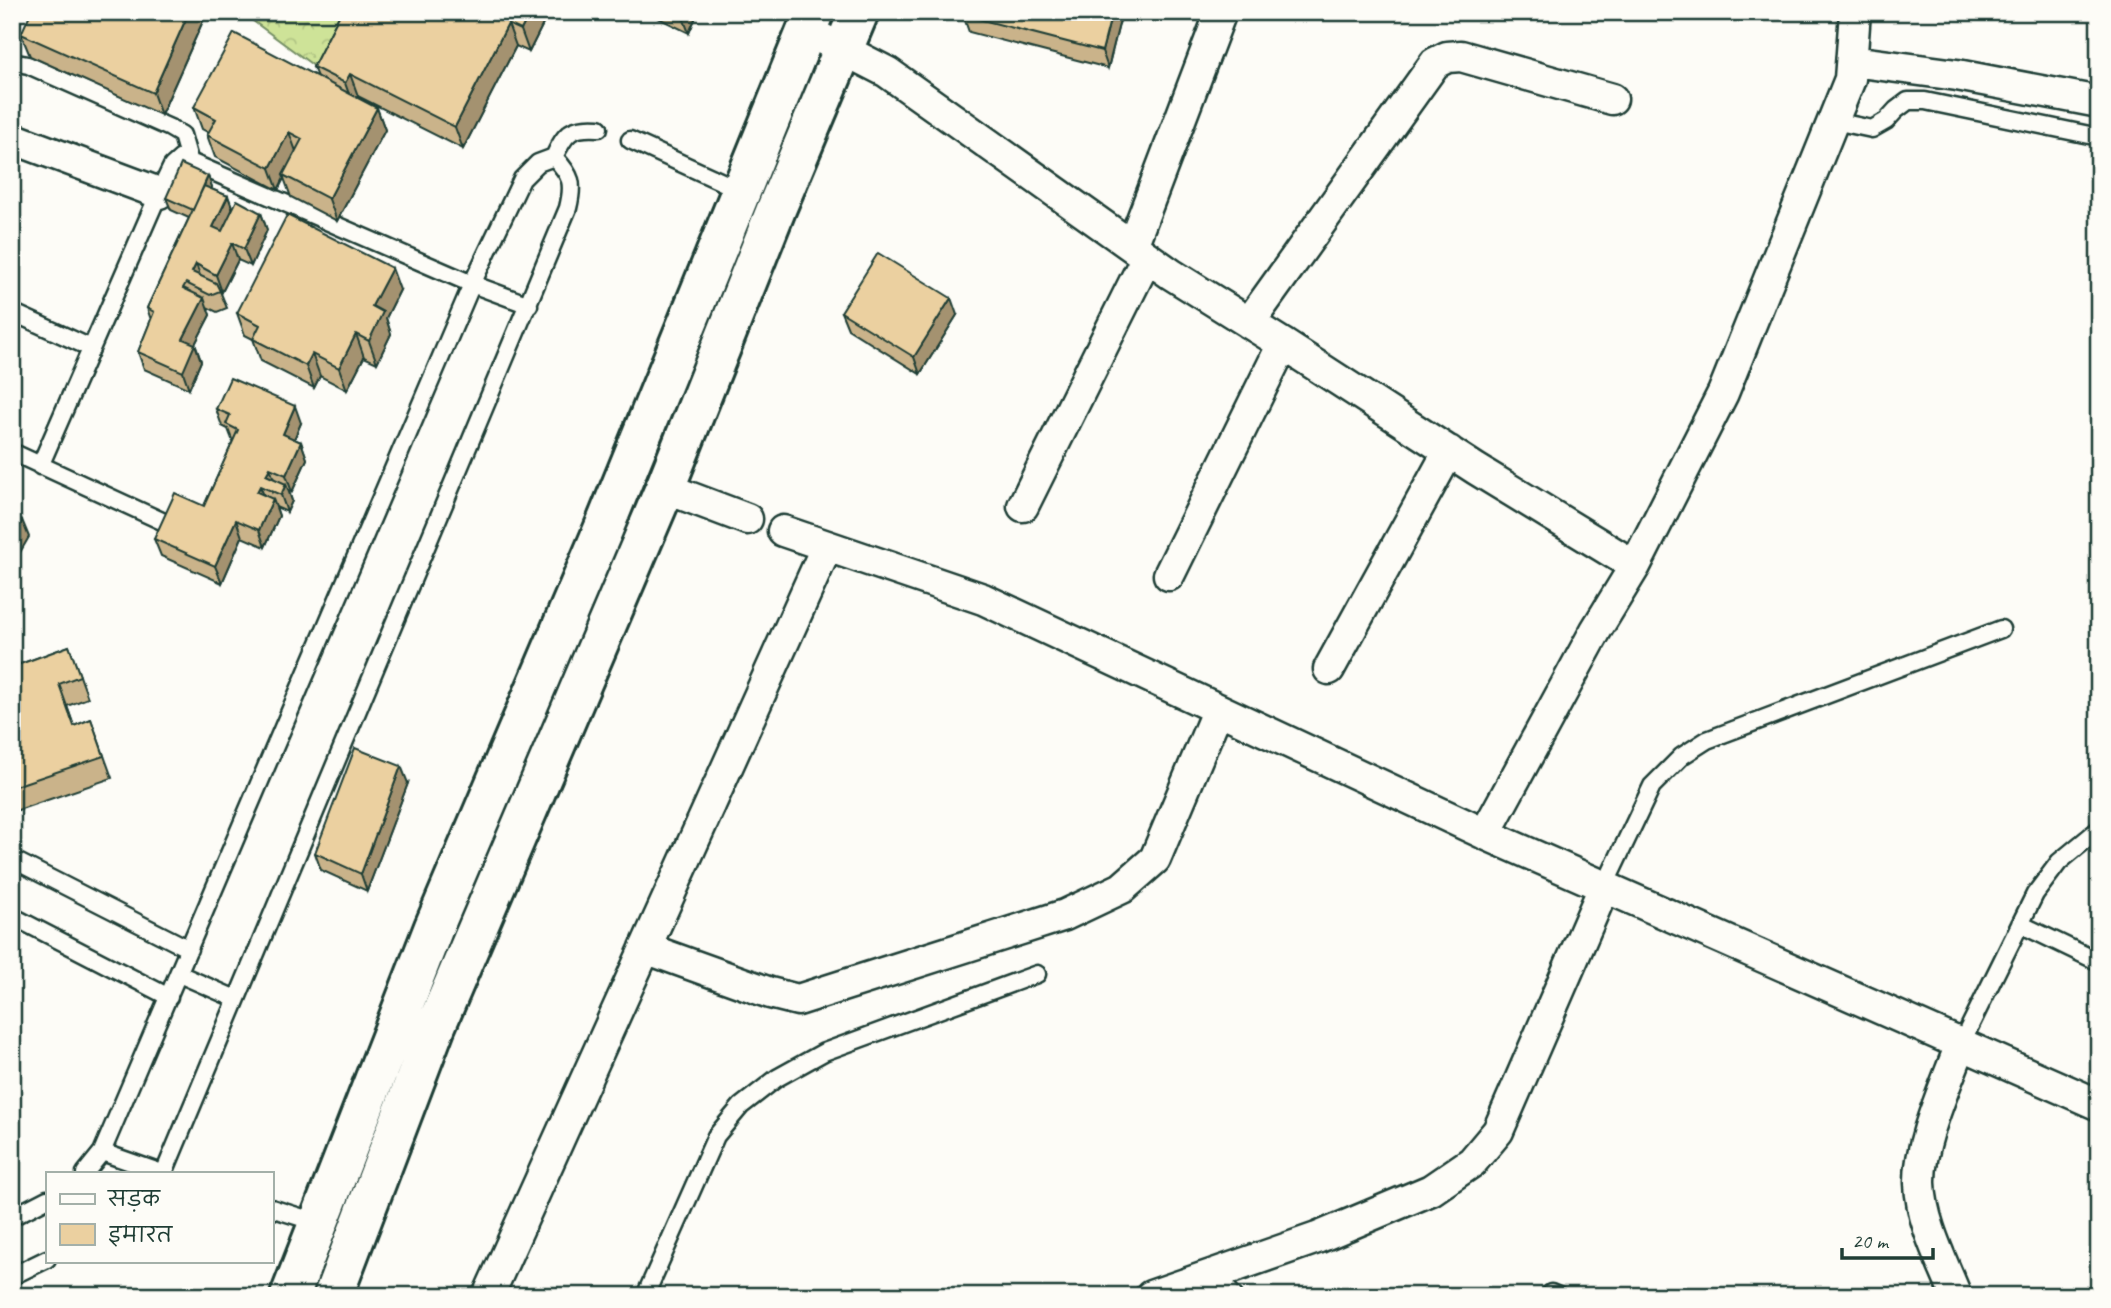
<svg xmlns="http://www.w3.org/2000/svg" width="2111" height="1308" viewBox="0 0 2111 1308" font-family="Caveat,'Playpen Sans Deva',sans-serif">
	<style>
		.forest { fill: url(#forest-crowns); stroke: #769066; stroke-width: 2 }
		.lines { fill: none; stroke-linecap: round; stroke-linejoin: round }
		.lane-casing { stroke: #1f3d34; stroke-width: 21 }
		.street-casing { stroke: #1f3d34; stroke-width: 35 }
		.primary-casing { stroke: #1f3d34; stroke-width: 44 }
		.lane { stroke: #fdfcf7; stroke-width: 16 }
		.street { stroke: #fdfcf7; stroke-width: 30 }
		.primary { stroke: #fdfcf7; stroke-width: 38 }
		.wall { fill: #cab38a; stroke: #1f3d34; stroke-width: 2 }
		.shaded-wall { fill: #a49270; stroke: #1f3d34; stroke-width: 2 }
		.building { fill: #ebd0a0; stroke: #1f3d34; stroke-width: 2 }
	</style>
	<defs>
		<pattern id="forest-crowns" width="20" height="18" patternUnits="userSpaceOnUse" patternTransform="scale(1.75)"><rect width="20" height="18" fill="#cee398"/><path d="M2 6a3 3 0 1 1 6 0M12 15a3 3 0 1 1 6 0" fill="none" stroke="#b0c484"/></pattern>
	</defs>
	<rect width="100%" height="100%" fill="#fdfcf7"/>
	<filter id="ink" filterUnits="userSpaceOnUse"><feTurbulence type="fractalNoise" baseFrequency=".0143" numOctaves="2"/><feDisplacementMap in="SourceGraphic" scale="14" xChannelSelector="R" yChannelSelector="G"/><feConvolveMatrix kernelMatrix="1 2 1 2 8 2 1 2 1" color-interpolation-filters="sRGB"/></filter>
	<g filter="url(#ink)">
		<!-- forest -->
		<path class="forest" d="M 241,12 L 343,12 L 314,66 Z"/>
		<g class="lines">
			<!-- lane casing -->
			<g class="lane-casing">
				<path id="lane" d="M 12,66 L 17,63 L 28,65 L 170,128 L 182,135 L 190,163
					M 1834,121 L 1872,129 L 1886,121 L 1896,110 L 1908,101 L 1925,101 L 2099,137
					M 630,140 L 742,191
					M 554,157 C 566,132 571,126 599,128
					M 12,312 L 91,348
					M 12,452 L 164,522
					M 40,466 L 159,193 L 172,166 L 181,158 L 472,284 L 529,305
					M 12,859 L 189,949
					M 1605,885 L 1652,786 L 1682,756 L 1707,740 L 2001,629
					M 12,916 L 169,997
					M 2020,924 L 2099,962
					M 179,974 L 236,999
					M 1961,1044 L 2035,894 L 2059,862 L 2099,829
					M 102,1152 L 162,1173
					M 85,1173 L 102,1152 L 472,284 L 522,179 L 538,163 L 554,157 C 572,176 574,183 568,208 L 164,1173
					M 271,1208 L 319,1223
					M 12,1217 L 47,1199
					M 1214,1274 L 1234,1296
					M 12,1276 L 47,1259
					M 1551,1293 L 1558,1296
					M 645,1296 L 716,1136 L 741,1106 L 777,1078 L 824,1052 L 1037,974"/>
			</g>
			<!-- street casing -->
			<g class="street-casing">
				<path id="street" d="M 807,31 L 887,72 L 1171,274 L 1283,344 L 1476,469 L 1635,566
					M 1852,61 L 1957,75 L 2099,102
					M 12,138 L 159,193
					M 1132,246 L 1221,12
					M 1249,323 L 1435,63 L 1447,57 L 1461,56 L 1612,99
					M 665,488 L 747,519
					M 1023,506 L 1147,257
					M 783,531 L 983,599 L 1485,834 L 2099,1105
					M 1169,575 L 1283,344
					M 1329,669 L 1449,451
					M 1485,834 L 1596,630 L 1635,566 L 1723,393 L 1850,79 L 1855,12
					M 645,948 L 770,993 L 798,1000 L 1065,915 L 1122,888 L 1155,859 L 1218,709
					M 488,1296 L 827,546
					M 1151,1296 L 1317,1238 L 1431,1190 L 1472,1162 L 1498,1131 L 1605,885
					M 1956,1296 C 1942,1261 1921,1221 1920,1183 C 1919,1142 1947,1083 1961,1044"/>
			</g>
			<!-- primary casing -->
			<g class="primary-casing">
				<path id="primary" d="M 290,1296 L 434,927 L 603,530 L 814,12
					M 333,1296 L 435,1028 L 665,488 L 777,207 L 859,12"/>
			</g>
			<!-- lane -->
			<use href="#lane" class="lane"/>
			<!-- street -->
			<use href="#street" class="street"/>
			<!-- primary -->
			<use href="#primary" class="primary"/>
		</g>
		<!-- wall -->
		<path class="wall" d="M 207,12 L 161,115 L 30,56 L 21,34 Z
			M 341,12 L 549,12 L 529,52 L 516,46 L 463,149 L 358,96 L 357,98 L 377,108 L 385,130 L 337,221 L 291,197 L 284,178 L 278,190 L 215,157 L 207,135 L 209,133 L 202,129 L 194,107 L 317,77 L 313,67 Z
			M 646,12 L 698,12 L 689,33 Z
			M 1122,12 L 1108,68 L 969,32 L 963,15 Z
			M 208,176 L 212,187 L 211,189 L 228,196 L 233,209 L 261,213 L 267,230 L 251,266 L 238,260 L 222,292 L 220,291 L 227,308 L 217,312 L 207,307 L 210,315 L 195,344 L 201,361 L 189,389 L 144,369 L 138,352 L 151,320 L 147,308 L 189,218 L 171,210 L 166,198 Z
			M 400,290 L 386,318 L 391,334 L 377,363 L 364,357 L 347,390 L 320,376 L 314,388 L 261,361 L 253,339 L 245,335 L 237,313 Z
			M 841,312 L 957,315 L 920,374 L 848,329 Z
			M 216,409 L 301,423 L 294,439 L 301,442 L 307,459 L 292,492 L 289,491 L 292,501 L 287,512 L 276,507 L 279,516 L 265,547 L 242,537 L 222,583 L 161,556 L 154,539 L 204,506 L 233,442 L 228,429 L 222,426 Z
			M 69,646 L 88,698 L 67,706 L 74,726 L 91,719 L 112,778 L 12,812 L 12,667 Z
			M 408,783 L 367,891 L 321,870 L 315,853 Z"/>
		<!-- shaded-wall -->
		<path class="shaded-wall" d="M 189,12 L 207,12 L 161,115 L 153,93 Z
			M 530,12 L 549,12 L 529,52 L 521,30 Z
			M 681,12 L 698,12 L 689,33 Z
			M 1112,12 L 1122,12 L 1108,68 L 1102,51 Z
			M 508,24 L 516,46 L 463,149 L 455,127 Z
			M 350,74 L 358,96 L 353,105 L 345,83 Z
			M 377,108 L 385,130 L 337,221 L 329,199 Z
			M 289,132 L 297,154 L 283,175 L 284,178 L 278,190 L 270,168 Z
			M 208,176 L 212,187 L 198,222 L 194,210 Z
			M 228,196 L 234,213 L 220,244 L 213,227 Z
			M 261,213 L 267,230 L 251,266 L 244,249 Z
			M 232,243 L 238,260 L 222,292 L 216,275 Z
			M 196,264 L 202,281 L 192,272 Z
			M 392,268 L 400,290 L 386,318 L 391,334 L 377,363 L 369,341 L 372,306 Z
			M 204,298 L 210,315 L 195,344 L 201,361 L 189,389 L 183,372 L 183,339 Z
			M 951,298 L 957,315 L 920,374 L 914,357 Z
			M 356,334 L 364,357 L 347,390 L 339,368 Z
			M 312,354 L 320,376 L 314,388 L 306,366 Z
			M 295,406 L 301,423 L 289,451 L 283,434 Z
			M 301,442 L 307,459 L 292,492 L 286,475 Z
			M 270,468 L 276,485 L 272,492 L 266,475 Z
			M 286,484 L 292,501 L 287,512 L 281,495 Z
			M 260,486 L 267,503 L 257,492 Z
			M 273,499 L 279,516 L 265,547 L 259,530 Z
			M 22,520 L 29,537 L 12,566 L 12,538 Z
			M 236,520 L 242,537 L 222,583 L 215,566 Z
			M 401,766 L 408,783 L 367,891 L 361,874 Z"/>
		<!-- building -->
		<path class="building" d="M 31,12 L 189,12 L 153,93 L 21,34 Z
			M 341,12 L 530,12 L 521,30 L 508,24 L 455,127 L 350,74 L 345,83 L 313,67 Z
			M 964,12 L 1112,12 L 1102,51 L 963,15 Z
			M 234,33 L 377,108 L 329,199 L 283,175 L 302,139 L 289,132 L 270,168 L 207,135 L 216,119 L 194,107 Z
			M 181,164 L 208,176 L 193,210 L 166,198 Z
			M 204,186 L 228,196 L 213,227 L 222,231 L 237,200 L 261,213 L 244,249 L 232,243 L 216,275 L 196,264 L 192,272 L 216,283 L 220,291 L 210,295 L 186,283 L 183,288 L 204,298 L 183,339 L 195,344 L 183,372 L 138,352 L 154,312 L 147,308 Z
			M 287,215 L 392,268 L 372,306 L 383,312 L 369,341 L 356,334 L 339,368 L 312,354 L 306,366 L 253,339 L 260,325 L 237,313 Z
			M 878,253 L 951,298 L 914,357 L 841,312 Z
			M 230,378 L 295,406 L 283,434 L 301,442 L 286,475 L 270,468 L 266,475 L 286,484 L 281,495 L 260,486 L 257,492 L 273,499 L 259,530 L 236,520 L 215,566 L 154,539 L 175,493 L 204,506 L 238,430 L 226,424 L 230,415 L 216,409 Z
			M 12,514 L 22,520 L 12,538 Z
			M 69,646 L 80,676 L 59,684 L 74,726 L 91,719 L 104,756 L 12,787 L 12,667 Z
			M 355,748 L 401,766 L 361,874 L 315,853 Z"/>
	</g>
	<!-- margin -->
	<rect width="2111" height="1308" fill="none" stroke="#fdfcf7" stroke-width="42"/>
	<rect x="21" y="21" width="2069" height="1266" fill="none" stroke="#1f3d34" stroke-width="2.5" filter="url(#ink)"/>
	<!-- legend -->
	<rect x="46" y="1172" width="228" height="91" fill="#fdfcf7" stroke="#a4b0a9" stroke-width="2"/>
	<rect x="60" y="1194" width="35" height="10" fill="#fdfcf7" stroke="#a4b0a9" stroke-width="2"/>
	<text x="108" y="1206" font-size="21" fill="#1f3d34">सड़क</text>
	<rect x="60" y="1224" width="35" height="21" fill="#ebd0a0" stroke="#a4b0a9" stroke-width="2"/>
	<text x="108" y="1242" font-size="21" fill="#1f3d34">इमारत</text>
	<!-- scale -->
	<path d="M1842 1248v10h91v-10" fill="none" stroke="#1f3d34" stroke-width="3.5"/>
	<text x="1852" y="1248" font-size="21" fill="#1f3d34" stroke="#fdfcf7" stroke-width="5" paint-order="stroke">20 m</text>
</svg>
